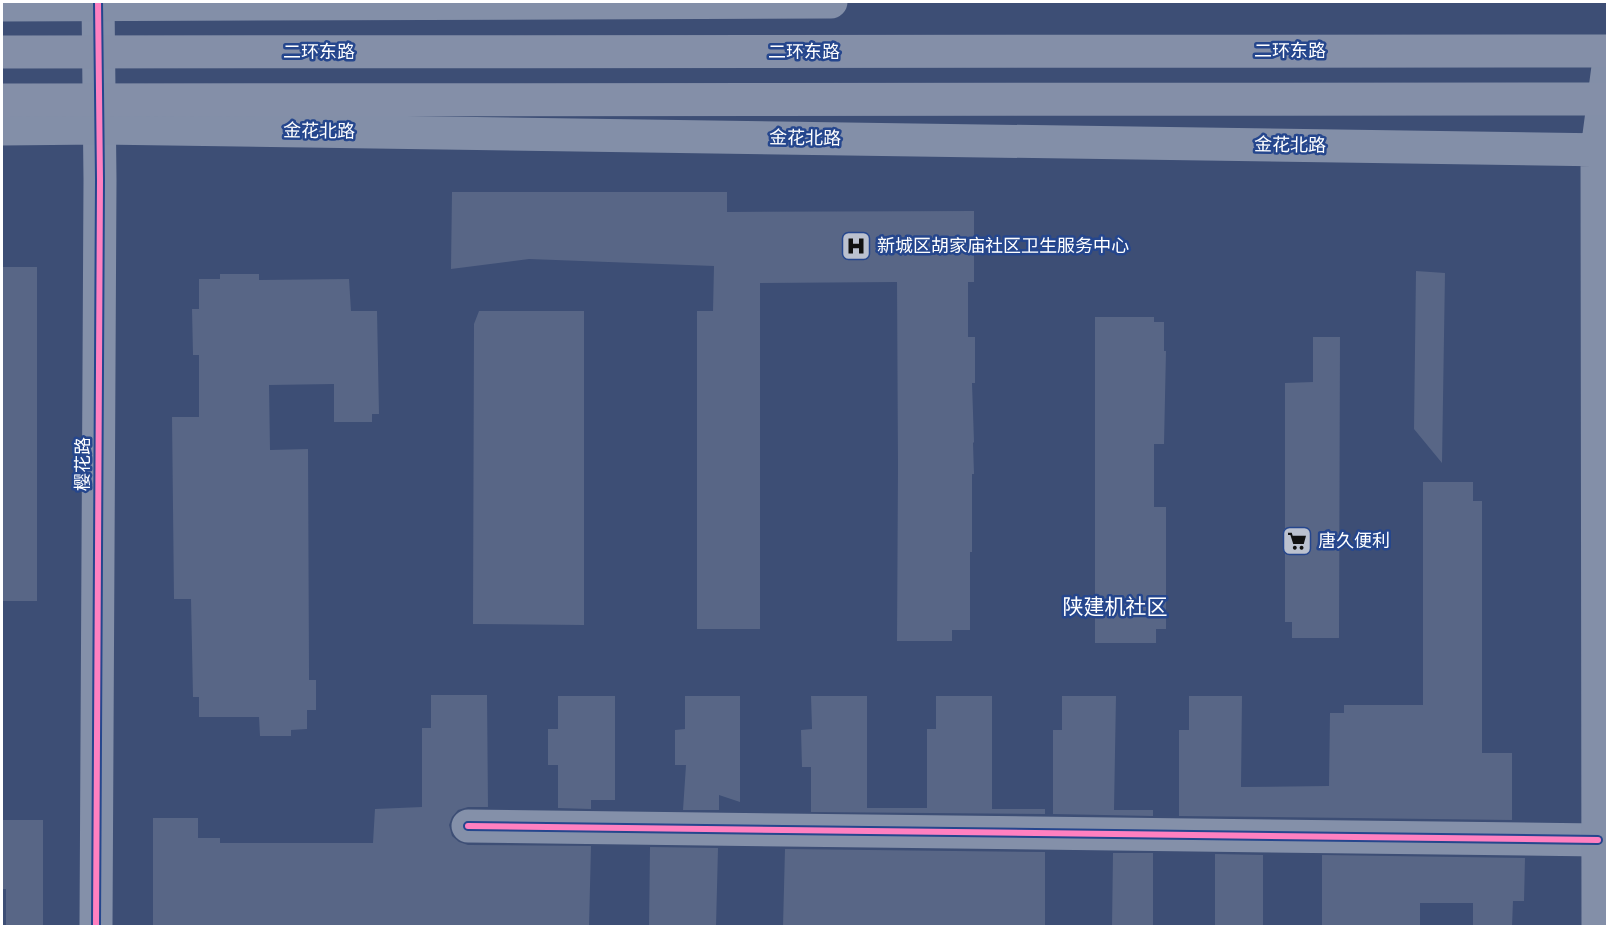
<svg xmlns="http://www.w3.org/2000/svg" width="1609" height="928" viewBox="0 0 1609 928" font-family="'Fira Sans','Noto Sans SC',sans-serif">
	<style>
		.building { fill: #586686 }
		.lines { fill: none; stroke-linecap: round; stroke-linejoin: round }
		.minor { stroke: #8490a9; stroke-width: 33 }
		.major { stroke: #838fa8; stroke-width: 33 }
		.highway-bridge { stroke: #848fa8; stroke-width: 33 }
		.cycleway-casing { stroke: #25468d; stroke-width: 10 }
		.cycleway { stroke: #ff80c0; stroke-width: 6 }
		.labels { text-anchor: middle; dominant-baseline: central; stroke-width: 5; stroke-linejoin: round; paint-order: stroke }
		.street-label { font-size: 18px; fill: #fff; stroke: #25468d }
		.poi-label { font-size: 18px; fill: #fff; stroke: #25468d; text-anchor: start }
		.quarter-label { font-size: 21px; fill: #fff; stroke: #25468d }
	</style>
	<rect width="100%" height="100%" fill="#3d4e75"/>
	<!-- building -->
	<path class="building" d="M 452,192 L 727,192 L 727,212 L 974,211 L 974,282 L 968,282 L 968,337 L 975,337 L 975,383 L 972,383 L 974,442 L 973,443 L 974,474 L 972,474 L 972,552 L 970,552 L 970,630 L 952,630 L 952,641 L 897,641 L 898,467 L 897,282 L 760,283 L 760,629 L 697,629 L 697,311 L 713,311 L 714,266 L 529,259 L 451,269 Z
		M 2,267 L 37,267 L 37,601 L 2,601 Z
		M 1416,271 L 1445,273 L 1442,463 L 1414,429 Z
		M 220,274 L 259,274 L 259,280 L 349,279 L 351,311 L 377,311 L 379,414 L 372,414 L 372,422 L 334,422 L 334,384 L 269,385 L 270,450 L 308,449 L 309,668 L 309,680 L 316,680 L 316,710 L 307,710 L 307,729 L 291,730 L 291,736 L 260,736 L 259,717 L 199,717 L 199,697 L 193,697 L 191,599 L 174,599 L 172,417 L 199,417 L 199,355 L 193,355 L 192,309 L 199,309 L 199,279 L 220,279 Z
		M 479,311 L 584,311 L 584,625 L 473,624 L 474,324 Z
		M 1095,317 L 1154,317 L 1154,322 L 1164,322 L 1164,351 L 1166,351 L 1164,444 L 1154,444 L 1154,507 L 1166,507 L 1166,629 L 1156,629 L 1156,643 L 1095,643 Z
		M 1313,337 L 1340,337 L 1339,638 L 1292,638 L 1292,622 L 1285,622 L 1285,383 L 1313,382 Z
		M 1423,482 L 1473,482 L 1473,501 L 1482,501 L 1482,753 L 1512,753 L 1512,820 L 1179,816 L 1179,730 L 1189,730 L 1189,696 L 1242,696 L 1241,787 L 1329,786 L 1330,713 L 1344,713 L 1344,705 L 1423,705 Z
		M 431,695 L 487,695 L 488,807 L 468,807 L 458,810 L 452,817 L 449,825 L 452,836 L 459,842 L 468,845 L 591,846 L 589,927 L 153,927 L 153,818 L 198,818 L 198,838 L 220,838 L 220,843 L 373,843 L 375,809 L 422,807 L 422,728 L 431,728 Z
		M 558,696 L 615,696 L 615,800 L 591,800 L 591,809 L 558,808 L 558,765 L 548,765 L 548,729 L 558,729 Z
		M 685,696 L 740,696 L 740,802 L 719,795 L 719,810 L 683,810 L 686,765 L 675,765 L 675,730 L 685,729 Z
		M 811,696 L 867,696 L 867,808 L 927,808 L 927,729 L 936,729 L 936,696 L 992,696 L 992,809 L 1045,809 L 1045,814 L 811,812 L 811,767 L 802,767 L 801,730 L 812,729 Z
		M 1062,696 L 1116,696 L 1114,810 L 1153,810 L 1153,816 L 1053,814 L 1053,730 L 1062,730 Z
		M 2,820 L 43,820 L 43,927 L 6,927 L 6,889 L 2,889 Z
		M 650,847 L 718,848 L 716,927 L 649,927 Z
		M 785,849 L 1045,852 L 1045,927 L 783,927 Z
		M 1113,853 L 1153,853 L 1153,927 L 1112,927 Z
		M 1215,854 L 1263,855 L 1263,927 L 1215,927 Z
		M 1322,855 L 1525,858 L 1524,901 L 1513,901 L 1512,927 L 1473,927 L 1473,903 L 1420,903 L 1420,927 L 1322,927 Z"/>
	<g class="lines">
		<!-- minor -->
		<path class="minor" d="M 468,826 L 1598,840
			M 96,926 L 100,180 L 98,2"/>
		<!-- major -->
		<path class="major" d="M 2,5 L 831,2
			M 2,129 L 100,128 L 1608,150
			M 1598,926 L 1597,150 L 1608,67"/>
		<!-- highway-bridge -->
		<path class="highway-bridge" d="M 2,52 L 1608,51
			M 2,100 L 1608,99"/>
		<!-- cycleway casing -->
		<g class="cycleway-casing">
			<path id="cycleway" d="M 468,826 L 1598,840
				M 96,926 L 100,180 L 98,2"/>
		</g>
		<!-- cycleway -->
		<use href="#cycleway" class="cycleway"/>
	</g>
	<!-- icons -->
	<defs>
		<g id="hospital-square" transform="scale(1.5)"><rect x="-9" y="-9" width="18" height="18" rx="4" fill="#bbc1cf" stroke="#25468d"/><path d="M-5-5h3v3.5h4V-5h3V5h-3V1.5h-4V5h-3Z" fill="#111"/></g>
		<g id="supermarket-square" transform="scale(1.5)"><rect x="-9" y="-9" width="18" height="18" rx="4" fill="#bbc1cf" stroke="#25468d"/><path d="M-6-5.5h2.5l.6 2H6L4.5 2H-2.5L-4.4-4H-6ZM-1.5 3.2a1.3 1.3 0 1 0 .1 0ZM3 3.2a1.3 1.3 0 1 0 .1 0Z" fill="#111"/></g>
	</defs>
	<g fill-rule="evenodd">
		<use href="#hospital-square" x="856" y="246"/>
		<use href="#supermarket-square" x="1297" y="541"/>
	</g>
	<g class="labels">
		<!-- street labels -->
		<g class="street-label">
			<text x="1290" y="51">二环东路</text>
			<text x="319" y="52">二环东路</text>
			<text x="804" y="52">二环东路</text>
			<text transform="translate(319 131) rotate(1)">金花北路</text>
			<text transform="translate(805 138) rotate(1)">金花北路</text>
			<text transform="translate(1290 145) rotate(1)">金花北路</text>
			<text transform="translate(83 464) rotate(-90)">樱花路</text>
		</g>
		<!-- poi labels -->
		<g class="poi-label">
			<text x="877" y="246">新城区胡家庙社区卫生服务中心</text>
			<text x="1318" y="541">唐久便利</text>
		</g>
		<!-- quarter labels -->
		<g class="quarter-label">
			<text x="1115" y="607">陕建机社区</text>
		</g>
	</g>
	<!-- border -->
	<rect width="1609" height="928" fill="none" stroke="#ffffff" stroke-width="6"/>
</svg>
